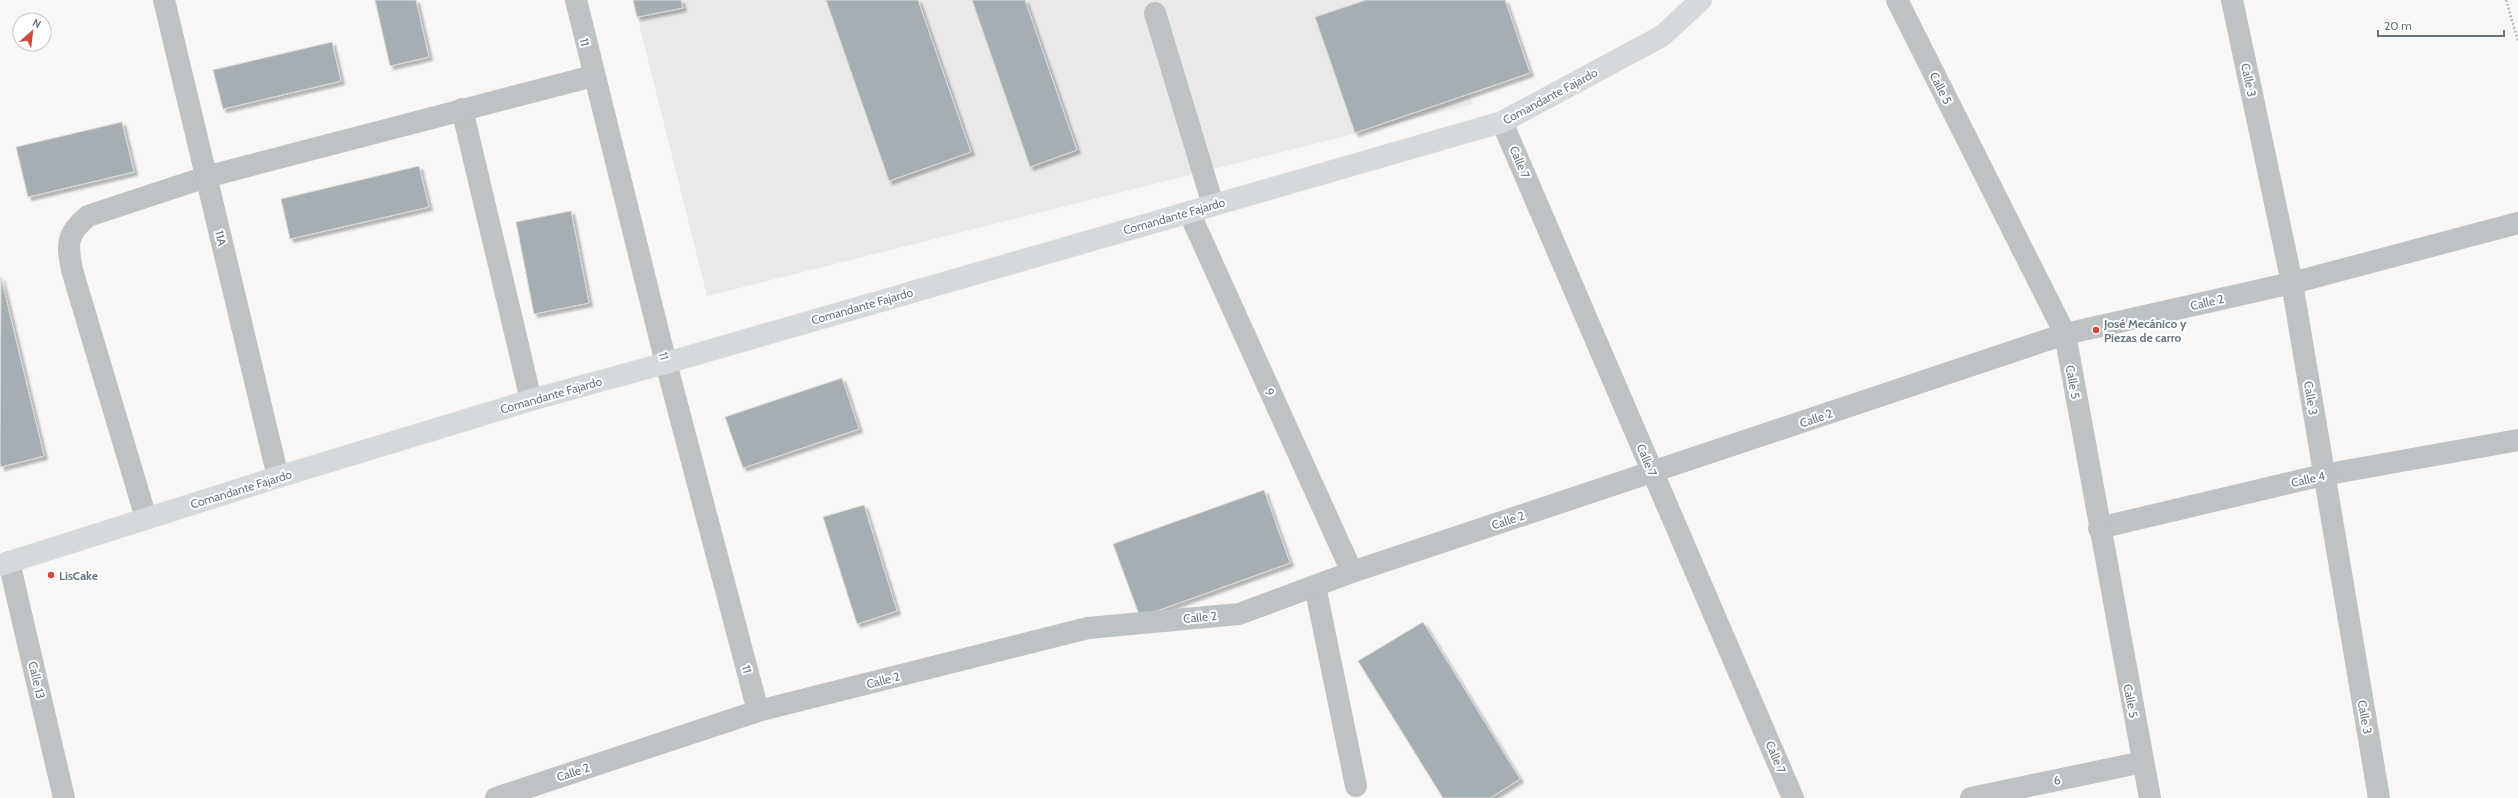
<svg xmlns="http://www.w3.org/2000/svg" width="2518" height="798" viewBox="0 0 2518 798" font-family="Cabin,sans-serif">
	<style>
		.built { fill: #e8e9e8 }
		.building { fill: #a5aeb2; stroke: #d9d9d8; filter: url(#shadow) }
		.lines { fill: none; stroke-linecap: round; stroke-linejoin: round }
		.path { stroke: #b7bbbd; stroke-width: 2.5; stroke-dasharray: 2 2; stroke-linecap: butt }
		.lane { stroke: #bdc2c4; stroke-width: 22 }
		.street { stroke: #bdc2c4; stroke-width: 22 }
		.secondary { stroke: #d4d9db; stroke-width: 22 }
		.poi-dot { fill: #d1483b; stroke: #fff; stroke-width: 1.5 }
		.labels { text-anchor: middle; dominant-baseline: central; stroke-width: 4; stroke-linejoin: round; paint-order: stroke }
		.street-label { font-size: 12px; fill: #66777d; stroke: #fff }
		.poi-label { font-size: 12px; font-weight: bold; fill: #66777d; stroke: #fff; text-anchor: start }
	</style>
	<defs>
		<filter id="shadow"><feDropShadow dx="3.5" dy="3.5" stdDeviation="1" flood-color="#0004"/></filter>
	</defs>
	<rect width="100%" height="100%" fill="#f8f7f5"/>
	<!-- built -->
	<path class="built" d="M 633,0 L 1432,0 L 1473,104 L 707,296 Z"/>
	<!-- building -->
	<path class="building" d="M 375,0 L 416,0 L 429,57 L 390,66 Z
		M 633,0 L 681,0 L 683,8 L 637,17 Z
		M 826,0 L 918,0 L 971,152 L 889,181 Z
		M 972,0 L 1025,0 L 1077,150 L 1030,167 Z
		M 1366,0 L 1505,0 L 1530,73 L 1355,133 L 1315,17 Z
		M 332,42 L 341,81 L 223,109 L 213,70 Z
		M 122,122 L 134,172 L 28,197 L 16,147 Z
		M 419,166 L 429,207 L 290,239 L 281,199 Z
		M 571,211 L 589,303 L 534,314 L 516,222 Z
		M 1,277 L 44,456 L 1,467 L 0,462 Z
		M 842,378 L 859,429 L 743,468 L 725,417 Z
		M 1264,490 L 1290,563 L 1140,617 L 1113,544 Z
		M 864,505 L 897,611 L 857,624 L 823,517 Z
		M 1423,622 L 1520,779 L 1490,798 L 1443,798 L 1358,661 Z"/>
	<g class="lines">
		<!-- path -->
		<path class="path" d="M 2506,0 L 2518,41"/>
		<!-- lane -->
		<path class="lane" d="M 1155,13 L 1213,205
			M 462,109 L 531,400
			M 146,518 L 72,270 C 67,244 66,234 88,216 L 206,177
			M 2099,528 L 2323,475 L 2518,440
			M 1315,586 L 1356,786"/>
		<!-- street -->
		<path class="street" d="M 164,0 L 278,477
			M 576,0 L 666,363 L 758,711
			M 1897,0 L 2065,334 L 2150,798
			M 2232,0 L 2292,283 L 2379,798
			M 1502,122 L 1793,798
			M 206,177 L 593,76
			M 1189,212 L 1352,572
			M 9,562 L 64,798
			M 496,798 L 758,711 L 1088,628 L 1239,614 L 1352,572 L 2065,334 L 2292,283 L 2518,223
			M 1971,798 L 2143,762"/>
		<!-- secondary -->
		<path class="secondary" d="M 0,565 L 278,477 L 531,400 L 666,363 L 1502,122 L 1662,36 L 1701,0"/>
	</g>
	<!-- markers -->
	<g class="poi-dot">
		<circle cx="2096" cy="330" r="4"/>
		<circle cx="51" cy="575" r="4"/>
	</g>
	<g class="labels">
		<!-- street labels -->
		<g class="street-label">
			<text transform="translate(585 42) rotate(77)">11</text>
			<text transform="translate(2249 80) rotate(78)">Calle 3</text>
			<text transform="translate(1941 88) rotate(63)">Calle 5</text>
			<text transform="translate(1550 96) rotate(-28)">Comandante Fajardo</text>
			<text transform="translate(1520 162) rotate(67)">Calle 7</text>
			<text transform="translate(1174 216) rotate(-16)">Comandante Fajardo</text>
			<text transform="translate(221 238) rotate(77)">11A</text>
			<text transform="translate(2207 302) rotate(-13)">Calle 2</text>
			<text transform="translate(862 306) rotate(-16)">Comandante Fajardo</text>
			<text transform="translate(664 356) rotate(76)">11</text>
			<text transform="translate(2073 382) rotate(80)">Calle 5</text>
			<text transform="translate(1270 392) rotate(66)">9</text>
			<text transform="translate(551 395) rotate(-16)">Comandante Fajardo</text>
			<text transform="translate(2311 398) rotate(81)">Calle 3</text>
			<text transform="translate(1816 418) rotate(-19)">Calle 2</text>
			<text transform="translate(1647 460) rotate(67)">Calle 7</text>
			<text transform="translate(2308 479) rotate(-13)">Calle 4</text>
			<text transform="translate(241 489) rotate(-17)">Comandante Fajardo</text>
			<text transform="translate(1508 520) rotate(-18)">Calle 2</text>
			<text transform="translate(1200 617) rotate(-5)">Calle 2</text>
			<text transform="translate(747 669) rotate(75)">11</text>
			<text transform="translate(37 680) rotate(77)">Calle 13</text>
			<text transform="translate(883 680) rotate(-14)">Calle 2</text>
			<text transform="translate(2131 701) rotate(79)">Calle 5</text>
			<text transform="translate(2365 717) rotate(80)">Calle 3</text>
			<text transform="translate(1776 757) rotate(67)">Calle 7</text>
			<text transform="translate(573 772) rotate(-18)">Calle 2</text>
			<text transform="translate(2057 780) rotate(-12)">6</text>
		</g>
		<!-- poi labels -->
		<g class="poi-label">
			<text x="2104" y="323">José Mecánico y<tspan x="2104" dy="14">Piezas de carro</tspan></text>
			<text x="59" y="575">LisCake</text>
		</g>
	</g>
	<!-- north arrow -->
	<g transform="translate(32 32) rotate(28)"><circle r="19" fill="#ffffff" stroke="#c2c9cb"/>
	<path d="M0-3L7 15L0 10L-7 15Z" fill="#d1483b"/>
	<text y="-6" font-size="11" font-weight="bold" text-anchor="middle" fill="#66777d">N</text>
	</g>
	<!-- scale -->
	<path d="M2378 30v6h126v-6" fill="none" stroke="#66777d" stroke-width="2"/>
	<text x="2384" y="30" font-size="12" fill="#66777d" stroke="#ffffff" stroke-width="3" paint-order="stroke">20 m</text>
</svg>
